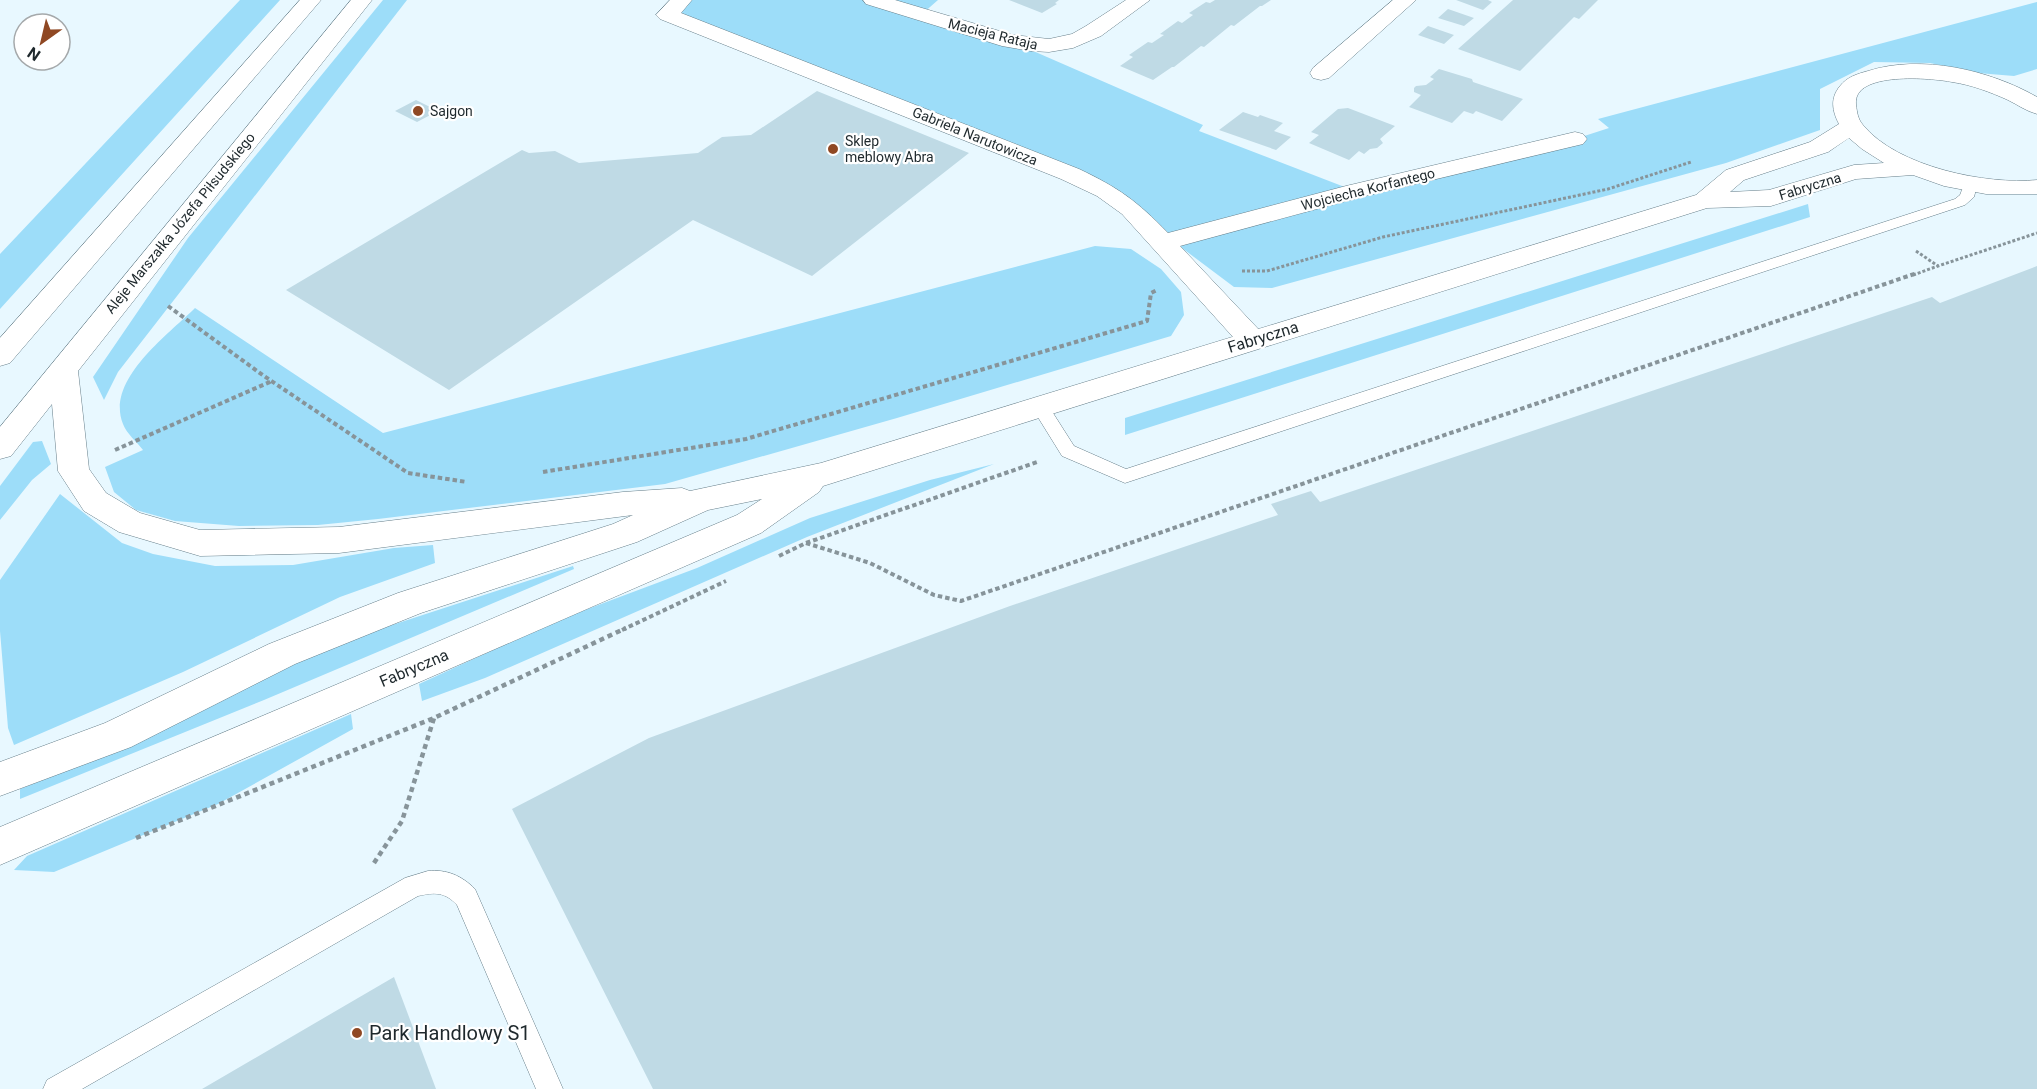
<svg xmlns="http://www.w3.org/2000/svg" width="2037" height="1089" viewBox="0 0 2037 1089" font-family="Roboto,sans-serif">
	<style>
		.green { fill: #9dddf9 }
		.building { fill: #bfdae5 }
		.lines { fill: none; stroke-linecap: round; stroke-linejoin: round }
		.lane-casing { stroke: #677f8a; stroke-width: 1 }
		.street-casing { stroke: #677f8a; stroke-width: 1 }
		.secondary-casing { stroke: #677f8a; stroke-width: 1 }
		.path-far2 { stroke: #87949a; stroke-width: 3; stroke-dasharray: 3 2; stroke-linecap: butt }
		.path-far1 { stroke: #87949a; stroke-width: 4; stroke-dasharray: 4.5 3; stroke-linecap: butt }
		.path { stroke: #87949a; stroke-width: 4.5; stroke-dasharray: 5 4; stroke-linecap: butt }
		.lane { fill: #fff; fill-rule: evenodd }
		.street { fill: #fff; fill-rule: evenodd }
		.secondary { fill: #fff; fill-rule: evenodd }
		.poi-dot { fill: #8f4823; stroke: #fff; stroke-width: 2 }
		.labels { text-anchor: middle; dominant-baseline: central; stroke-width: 4.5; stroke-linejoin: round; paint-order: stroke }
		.far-street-label { font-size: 14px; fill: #1e282c; stroke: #fff }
		.far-poi-label { font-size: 14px; fill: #1e282c; stroke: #fff; text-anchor: start }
		.street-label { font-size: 16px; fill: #1e282c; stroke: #fff }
		.near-poi-label { font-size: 20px; fill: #1e282c; stroke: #fff; text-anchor: start }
	</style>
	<rect width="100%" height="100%" fill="#e8f8ff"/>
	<!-- green -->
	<path class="green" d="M 240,0 L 280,0 L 0,309 L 0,254 Z
		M 383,0 L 407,0 L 118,372 L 104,400 L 93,377 L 188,238 Z
		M 682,0 L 938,0 L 922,14 L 1010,41 L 1203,125 L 1199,131 L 1355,191 L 1575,139 L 1609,128 L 1598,119 L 2037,2 L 2037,69 L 2014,76 L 1978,73 L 1930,63 L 1874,62 L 1820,89 L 1820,130 L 1726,163 L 1272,288 L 1234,287 L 1106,191 L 667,15 Z
		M 1808,204 L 1810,217 L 1125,435 L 1125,418 Z
		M 1095,246 L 1131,249 L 1161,269 L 1181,292 L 1184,315 L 1171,336 L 897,418 L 665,484 L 378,519 L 318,525 L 239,526 L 175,521 L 136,510 L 114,492 L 105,467 L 143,450 C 137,442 126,433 123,424 C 105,380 169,334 195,308 L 383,433 Z
		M 42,441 L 51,464 L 32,480 L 0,520 L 0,486 L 33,442 Z
		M 994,464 L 807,537 L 485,678 L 422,701 L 419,684 L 561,619 L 697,568 L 810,518 L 930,480 Z
		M 60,494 L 122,543 L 153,554 L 215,566 L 293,565 L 394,548 L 433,545 L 435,563 L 340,597 L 183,672 L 14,745 L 8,728 L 0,631 L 0,580 Z
		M 573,566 L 574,569 L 264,700 L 20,799 L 20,789 L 125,747 L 340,642 Z
		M 351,714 L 353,729 L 218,804 L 54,872 L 14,870 L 27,856 Z"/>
	<!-- building -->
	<path class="building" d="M 1009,0 L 1059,0 L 1055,3 L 1057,4 L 1042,13 Z
		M 1215,0 L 1271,0 L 1262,6 L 1260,6 L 1234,26 L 1231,25 L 1204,47 L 1201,46 L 1174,67 L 1172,67 L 1153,80 L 1120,66 L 1133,57 L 1129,55 L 1148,42 L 1152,43 L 1164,35 L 1160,34 L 1178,21 L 1182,23 L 1193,15 L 1189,13 L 1206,2 L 1210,3 Z
		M 1456,0 L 1488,0 L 1492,2 L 1483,10 Z
		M 1513,0 L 1598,0 L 1579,19 L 1574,17 L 1520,71 L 1458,49 Z
		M 1448,9 L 1474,18 L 1464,26 L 1438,18 Z
		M 1428,26 L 1454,35 L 1444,44 L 1418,35 Z
		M 1439,69 L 1472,79 L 1473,82 L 1523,99 L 1502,121 L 1476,111 L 1473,114 L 1464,111 L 1452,123 L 1409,107 L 1421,95 L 1414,92 L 1414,88 L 1416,86 L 1426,85 L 1434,79 L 1430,77 Z
		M 817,91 L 969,153 L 812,276 L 693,220 L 449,390 L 286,290 L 522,150 L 529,153 L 555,151 L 579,163 L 698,153 L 722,137 L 751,135 Z
		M 416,100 L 438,111 L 417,122 L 395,111 Z
		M 1348,108 L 1395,126 L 1380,139 L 1383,143 L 1377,148 L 1370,149 L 1364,154 L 1359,151 L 1349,160 L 1309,143 L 1319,135 L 1311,132 L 1338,109 Z
		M 1243,112 L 1258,117 L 1260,115 L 1283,123 L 1274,131 L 1291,137 L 1276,150 L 1219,130 Z
		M 2037,266 L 2037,1089 L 653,1089 L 512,809 L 649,738 L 1010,606 L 1278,515 L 1271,504 L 1311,491 L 1320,502 L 1932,297 L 1940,303 Z
		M 394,977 L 436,1089 L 202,1089 Z"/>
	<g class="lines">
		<!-- lane casing -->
		<g class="lane-casing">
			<path id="lane" d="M 1970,181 L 1977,185 L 1974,197 L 1965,205 L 1125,483 L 1062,456 L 1031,406 L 1034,402 L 1040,400 L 1046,402 L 1074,446 L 1126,469 L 1955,199 L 1960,195 L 1965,182 Z
				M 428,871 C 447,869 462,876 475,889 L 563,1089 L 536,1089 L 457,905 C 445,892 435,892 418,896 L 82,1089 L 43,1089 L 47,1080 L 405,878 Z"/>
		</g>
		<!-- street casing -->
		<g class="street-casing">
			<path id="street" d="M 670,0 L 692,0 L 681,13 L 1079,169 C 1119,188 1137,201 1168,233 L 1346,186 L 1575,132 L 1583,134 L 1587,139 L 1583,144 L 1361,197 L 1180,246 L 1262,333 L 1266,340 L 1262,347 L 1252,350 L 1242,347 L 1122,214 L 1097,196 L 1061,179 L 660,19 L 656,15 Z
				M 863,0 L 895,0 L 1013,35 L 1049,39 L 1072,34 L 1086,26 L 1126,0 L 1150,0 L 1101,36 L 1073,48 L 1049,52 L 1031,51 L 1002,46 L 866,4 Z
				M 1393,0 L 1416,0 L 1329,78 L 1321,80 L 1313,78 L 1310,73 L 1313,68 Z"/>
		</g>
		<!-- secondary casing -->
		<g class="secondary-casing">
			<path id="secondary" d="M 300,0 L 321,0 L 10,363 L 0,366 L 0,338 Z
				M 351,0 L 372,0 L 78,371 L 89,469 L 106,493 L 140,513 L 200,530 L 339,527 L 623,492 L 682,488 L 690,491 L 821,463 L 1696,195 L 1726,170 L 1810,142 L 1839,124 C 1832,111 1830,98 1840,86 C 1847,77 1857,74 1868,71 C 1921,54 1990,70 2037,97 L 2037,114 C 2026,111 2018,105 2008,100 C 1990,92 1972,85 1952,82 C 1932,78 1853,71 1856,104 C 1857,113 1858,119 1863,125 C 1897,167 1987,185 2037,180 L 2037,194 L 1986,194 L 1944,186 L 1913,175 L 1856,179 L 1771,206 L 1707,208 L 823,486 L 819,492 L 761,533 L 0,865 L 0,827 L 737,515 L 762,499 L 708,510 L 637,542 L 421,613 L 295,664 L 131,747 L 0,796 L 0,762 L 105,723 L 269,644 L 398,593 L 613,524 L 633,515 L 339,553 L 200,556 L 119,532 L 84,511 L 58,471 L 52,404 L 11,456 L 0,459 L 0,427 ZM 1849,138 L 1862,149 L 1884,163 L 1854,165 L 1769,190 L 1730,192 L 1744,180 L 1828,152 Z"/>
		</g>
		<!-- path-far2 -->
		<path class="path-far2" d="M 1916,251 L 1938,266 L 2037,233
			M 1242,271 L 1267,271 L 1383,237 L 1608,189 L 1691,162
			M 1913,275 L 1938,266"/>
		<!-- path-far1 -->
		<path class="path-far1" d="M 168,306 L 264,376 L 408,473 L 467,482
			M 115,450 L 272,381
			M 543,472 L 746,439 L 1147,321 L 1151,293 L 1157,290
			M 806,543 L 870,563 L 934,595 L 961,601 L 1917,273
			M 779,556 L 806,543 L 1037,462
			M 622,630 L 726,581"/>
		<!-- path -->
		<path class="path" d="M 136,838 L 434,718 L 626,628
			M 374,863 L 402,821 L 434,718"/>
		<!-- lane -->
		<use href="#lane" class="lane"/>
		<!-- street -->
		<use href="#street" class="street"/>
		<!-- secondary -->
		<use href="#secondary" class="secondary"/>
	</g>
	<!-- markers -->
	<g class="poi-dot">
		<circle cx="418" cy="111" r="6"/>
		<circle cx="833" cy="149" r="6"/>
		<circle cx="357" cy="1033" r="6"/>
	</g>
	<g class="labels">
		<!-- far-street labels -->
		<g class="far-street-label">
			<text transform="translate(993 34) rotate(14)">Macieja Rataja</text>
			<text transform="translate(975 136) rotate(22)">Gabriela Narutowicza</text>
			<text transform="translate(1810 186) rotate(-17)">Fabryczna</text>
			<text transform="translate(1368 189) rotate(-14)">Wojciecha Korfantego</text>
			<text transform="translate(180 223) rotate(-51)">Aleje Marszałka Józefa Piłsudskiego</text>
		</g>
		<!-- far-poi labels -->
		<g class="far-poi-label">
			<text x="430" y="111">Sajgon</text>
			<text x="845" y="141">Sklep<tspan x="845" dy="16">meblowy Abra</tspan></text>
		</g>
		<!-- street labels -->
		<g class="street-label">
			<text transform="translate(1263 337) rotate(-17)">Fabryczna</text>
			<text transform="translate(414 668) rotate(-23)">Fabryczna</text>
		</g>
		<!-- near-poi labels -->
		<g class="near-poi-label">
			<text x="369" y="1033">Park Handlowy S1</text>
		</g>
	</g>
	<!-- north arrow -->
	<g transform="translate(42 42) rotate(214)"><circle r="28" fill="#ffffff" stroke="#a5a9ab" stroke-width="1.5"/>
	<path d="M0-4.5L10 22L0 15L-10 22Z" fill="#8f4823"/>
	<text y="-9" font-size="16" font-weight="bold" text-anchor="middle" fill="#1e282c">N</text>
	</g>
</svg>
